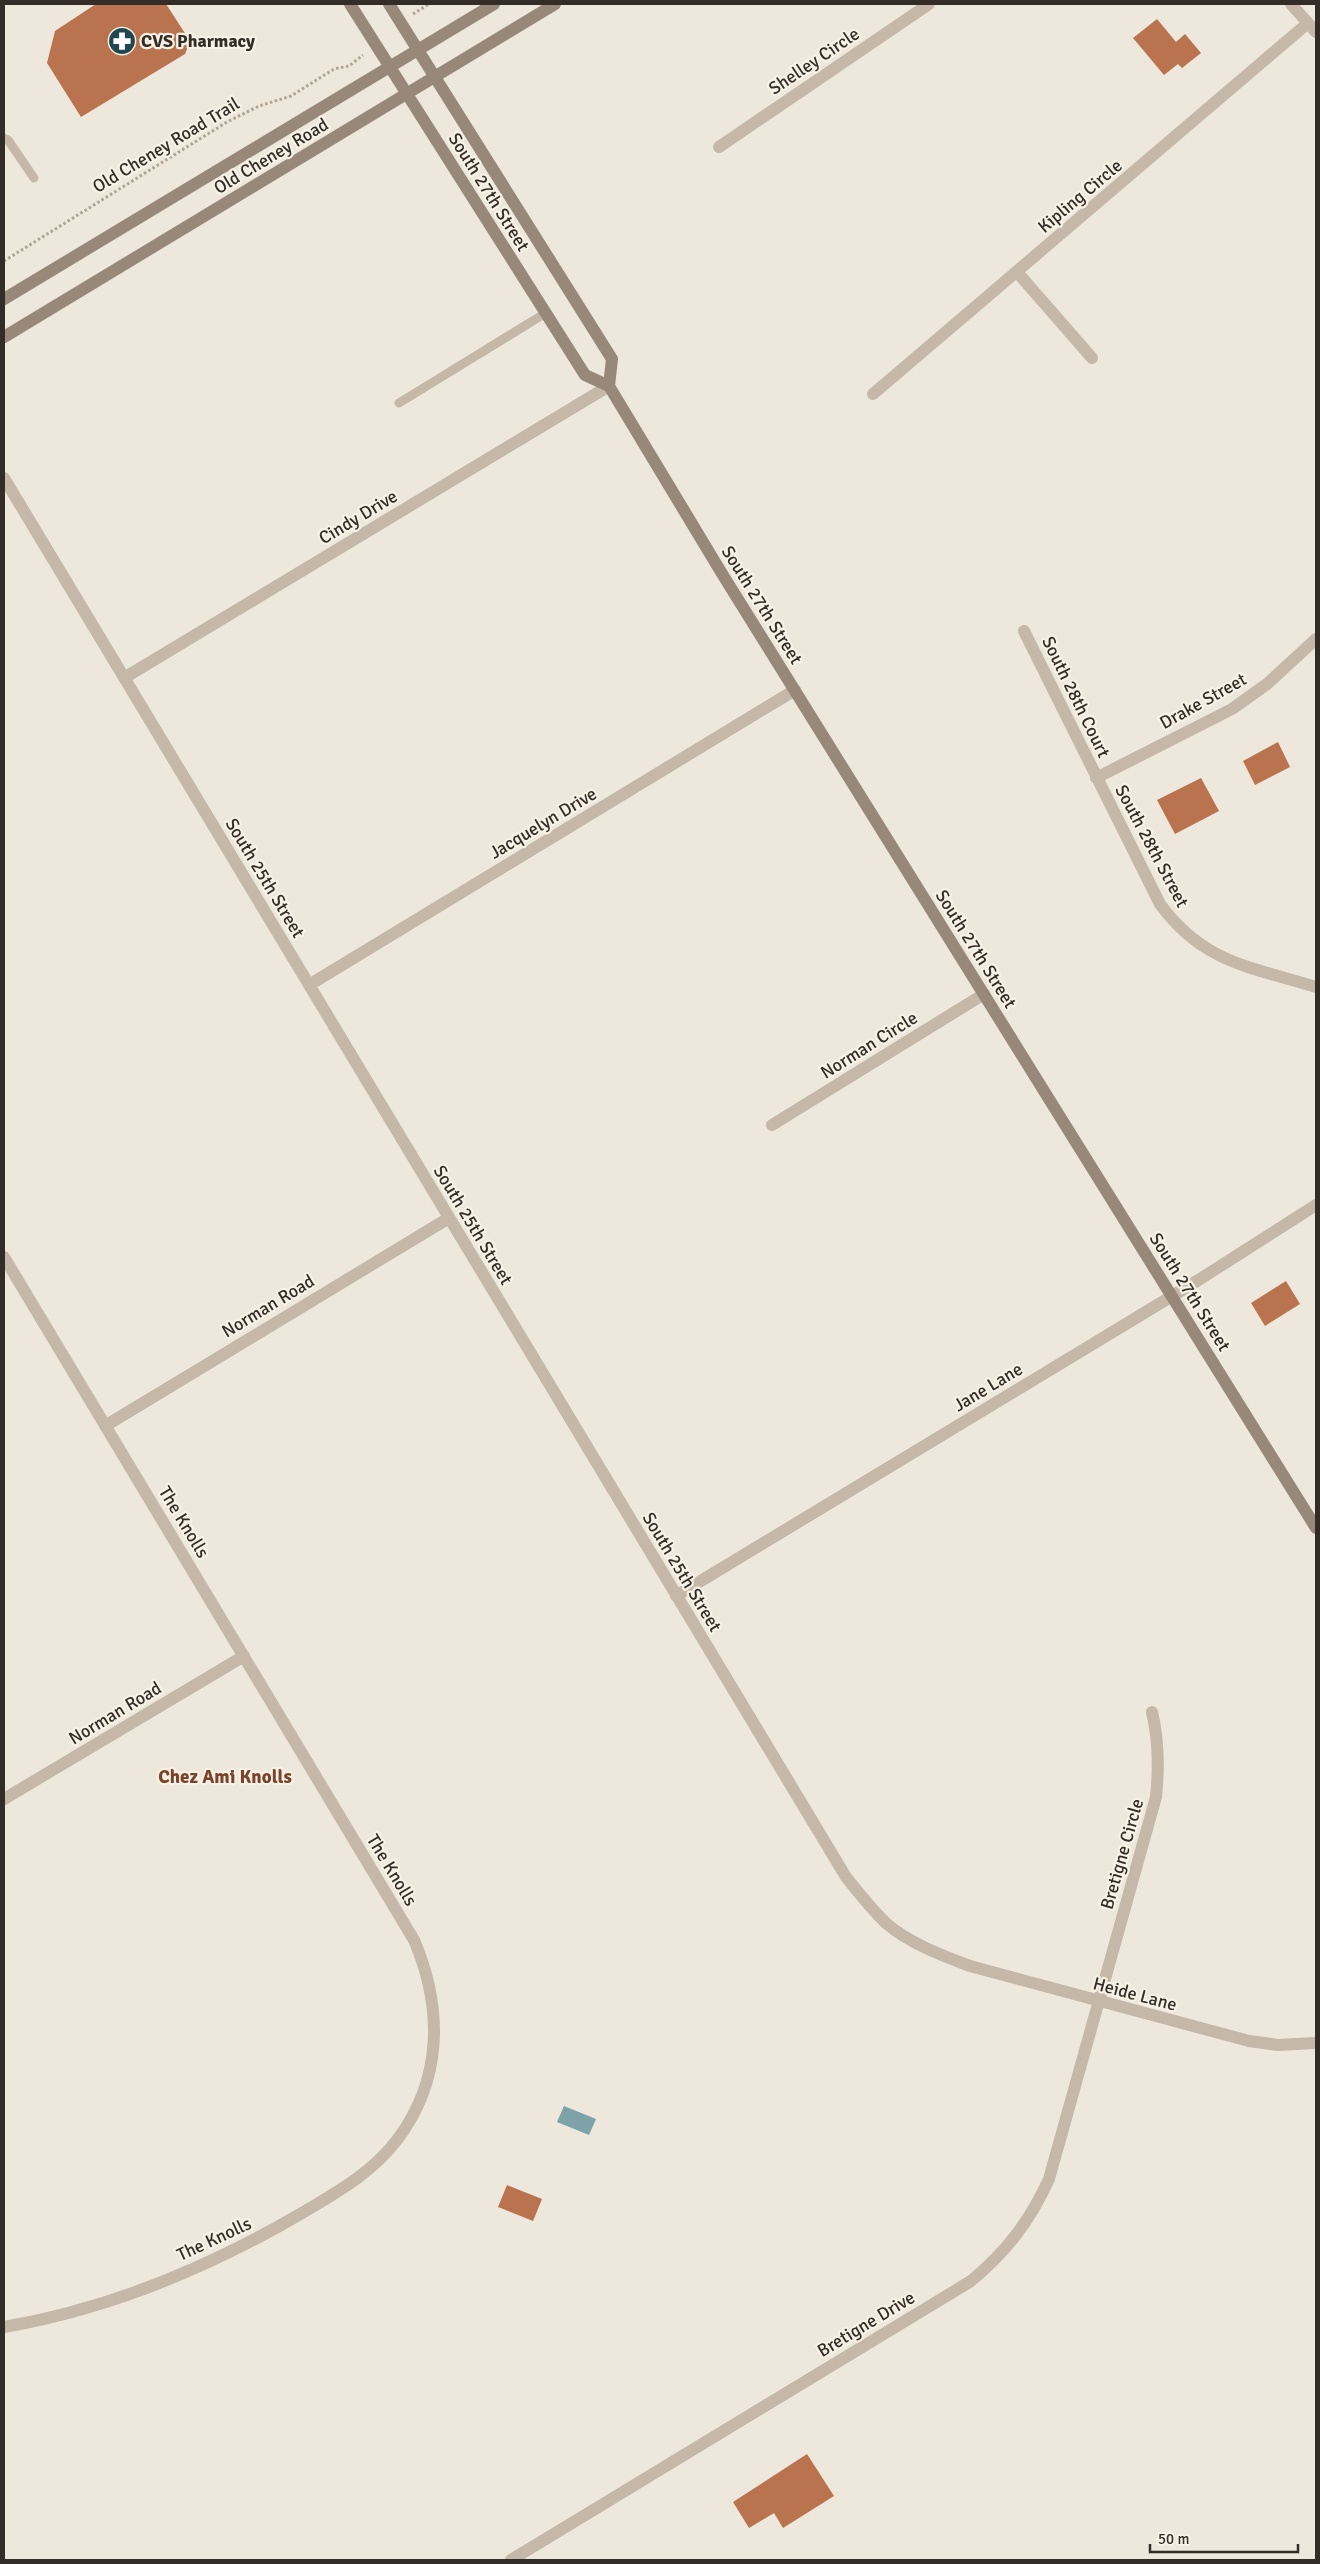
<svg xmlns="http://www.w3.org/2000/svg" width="1320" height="2564" viewBox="0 0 1320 2564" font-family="Signika,sans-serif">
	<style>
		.water { fill: #7da2a8 }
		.building { fill: #b9734e }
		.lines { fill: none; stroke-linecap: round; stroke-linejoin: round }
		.path { stroke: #b1a392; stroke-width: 3; stroke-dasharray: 2.5 2.5; stroke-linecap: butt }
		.lane { stroke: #c5b8a8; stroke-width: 9 }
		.street { stroke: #c5b8a8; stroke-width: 12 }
		.secondary { stroke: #98887a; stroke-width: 12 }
		.labels { text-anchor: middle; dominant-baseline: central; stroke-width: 4.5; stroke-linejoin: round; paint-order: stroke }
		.poi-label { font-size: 18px; font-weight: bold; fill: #332c27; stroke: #f7f1e6; text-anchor: start }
		.street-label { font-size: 18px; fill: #332c27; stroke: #f7f1e6 }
		.neighbourhood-label { font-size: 19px; font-weight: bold; fill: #794429; stroke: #f7f1e6 }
	</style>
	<rect width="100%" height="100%" fill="#eee7db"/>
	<!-- water -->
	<path class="water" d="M 564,2106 L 596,2119 L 589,2135 L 557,2122 Z"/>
	<!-- building -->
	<path class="building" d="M 96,4 L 166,4 L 190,41 L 185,54 L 81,117 L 47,63 L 55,31 Z
		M 1157,19 L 1176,42 L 1185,34 L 1201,53 L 1182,68 L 1178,64 L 1164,75 L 1133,38 Z
		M 1278,742 L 1290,767 L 1255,785 L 1243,761 Z
		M 1201,778 L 1219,811 L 1175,834 L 1157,800 Z
		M 1286,1281 L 1300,1304 L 1265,1326 L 1251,1303 Z
		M 507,2185 L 542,2199 L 533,2221 L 498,2207 Z
		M 807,2454 L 834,2496 L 783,2528 L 774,2513 L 749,2528 L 733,2502 Z"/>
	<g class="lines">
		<!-- path -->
		<path class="path" d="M 413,14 L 429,4
			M 4,261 L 227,122 L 259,106 L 291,96 L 334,69 L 349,66 L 363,55"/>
		<!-- lane -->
		<path class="lane" d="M 4,138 L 8,140 L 34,178
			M 399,403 L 544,314"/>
		<!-- street -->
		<path class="street" d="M 1291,4 L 1316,32
			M 719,147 L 929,4
			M 1017,272 L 1092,358
			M 873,394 L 1308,23
			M 4,478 L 846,1877 C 859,1893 872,1910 887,1924 C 909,1943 943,1956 970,1966 L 1249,2041 L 1278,2045 L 1316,2043
			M 1024,631 L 1160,904 C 1203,963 1251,967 1316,987
			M 124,678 L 609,386
			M 1096,778 L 1232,709 L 1267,684 L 1316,639
			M 309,985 L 795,690
			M 772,1125 L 984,994
			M 4,1257 L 414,1940 C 443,2008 443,2079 397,2140 C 372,2173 337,2192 302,2213 C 210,2267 109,2309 4,2327
			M 105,1426 L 449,1218
			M 676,1596 L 1197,1281 L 1316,1205
			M 4,1799 L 244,1656
			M 511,2560 L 971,2281 C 1006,2252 1030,2221 1049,2179 L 1156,1797 C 1159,1768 1159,1741 1152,1712"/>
		<!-- secondary -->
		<path class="secondary" d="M 350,4 L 585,375 L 609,386 L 721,572 L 1316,1528
			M 389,4 L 612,359 L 609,386
			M 4,299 L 494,4
			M 4,337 L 555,4"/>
	</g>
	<!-- icons -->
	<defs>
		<g id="pharmacy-disc" transform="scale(1.4375)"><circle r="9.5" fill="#214850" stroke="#f7f1e6"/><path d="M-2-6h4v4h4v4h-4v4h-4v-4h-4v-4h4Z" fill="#fff"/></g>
	</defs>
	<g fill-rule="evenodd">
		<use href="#pharmacy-disc" x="122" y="41"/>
	</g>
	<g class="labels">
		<!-- poi labels -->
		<g class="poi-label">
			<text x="141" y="41">CVS Pharmacy</text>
		</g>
		<!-- street labels -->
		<g class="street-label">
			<text transform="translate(814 61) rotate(-34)">Shelley Circle</text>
			<text transform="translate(166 145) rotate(-31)">Old Cheney Road Trail</text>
			<text transform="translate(271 156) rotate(-31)">Old Cheney Road</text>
			<text transform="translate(489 192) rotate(58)">South 27th Street</text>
			<text transform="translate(1080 196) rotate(-40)">Kipling Circle</text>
			<text transform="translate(358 517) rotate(-31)">Cindy Drive</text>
			<text transform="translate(762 605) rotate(58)">South 27th Street</text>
			<text transform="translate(1076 697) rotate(64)">South 28th Court</text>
			<text transform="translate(1203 701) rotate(-29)">Drake Street</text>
			<text transform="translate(543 823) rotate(-31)">Jacquelyn Drive</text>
			<text transform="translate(1152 846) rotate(62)">South 28th Street</text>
			<text transform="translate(265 878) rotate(59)">South 25th Street</text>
			<text transform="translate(976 949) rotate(58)">South 27th Street</text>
			<text transform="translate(869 1045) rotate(-32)">Norman Circle</text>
			<text transform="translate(473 1225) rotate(59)">South 25th Street</text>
			<text transform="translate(1190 1292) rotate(58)">South 27th Street</text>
			<text transform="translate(268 1306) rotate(-31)">Norman Road</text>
			<text transform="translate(988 1387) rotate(-31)">Jane Lane</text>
			<text transform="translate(184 1522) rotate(59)">The Knolls</text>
			<text transform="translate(682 1572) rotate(59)">South 25th Street</text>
			<text transform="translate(115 1713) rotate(-31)">Norman Road</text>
			<text transform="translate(1122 1854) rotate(-74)">Bretigne Circle</text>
			<text transform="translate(392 1870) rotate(59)">The Knolls</text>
			<text transform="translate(1135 1994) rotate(15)">Heide Lane</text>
			<text transform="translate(214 2239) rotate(-25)">The Knolls</text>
			<text transform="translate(866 2324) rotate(-31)">Bretigne Drive</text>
		</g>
		<!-- neighbourhood labels -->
		<g class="neighbourhood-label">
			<text x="225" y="1777">Chez Ami Knolls</text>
		</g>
	</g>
	<!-- border -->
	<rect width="1320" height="2564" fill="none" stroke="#332c27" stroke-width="10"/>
	<!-- scale -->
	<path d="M1150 2544v8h148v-8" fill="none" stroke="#332c27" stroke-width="2.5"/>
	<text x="1158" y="2544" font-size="15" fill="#332c27" stroke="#f7f1e6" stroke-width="4" paint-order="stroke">50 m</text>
</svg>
